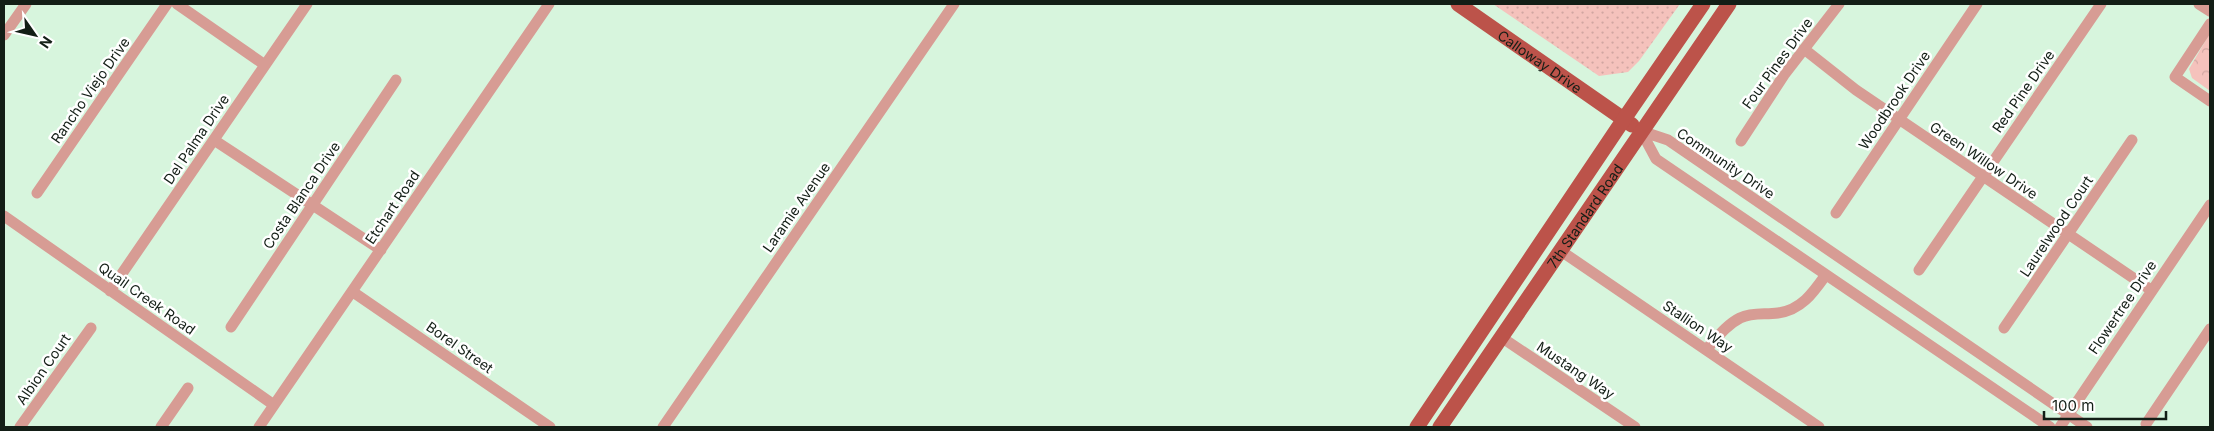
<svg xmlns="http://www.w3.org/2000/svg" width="2214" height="431" viewBox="0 0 2214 431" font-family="Inter,sans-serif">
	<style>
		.grass { fill: url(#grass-dots) }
		.park { fill: url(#park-crowns) }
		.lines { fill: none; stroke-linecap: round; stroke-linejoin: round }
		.minor { stroke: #d79c94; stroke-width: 11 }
		.major { stroke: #bc534a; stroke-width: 15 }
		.labels { text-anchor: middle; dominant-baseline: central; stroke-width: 5; stroke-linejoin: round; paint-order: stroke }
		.street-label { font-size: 14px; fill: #131e16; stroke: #fff }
	</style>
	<defs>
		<pattern id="grass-dots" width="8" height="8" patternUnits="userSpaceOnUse" patternTransform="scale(1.25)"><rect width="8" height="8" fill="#f5c2bc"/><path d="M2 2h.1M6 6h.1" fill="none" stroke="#d1a6a1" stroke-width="1.8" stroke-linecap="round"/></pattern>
		<pattern id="park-crowns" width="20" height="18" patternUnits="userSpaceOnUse" patternTransform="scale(1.25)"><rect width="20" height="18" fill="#f5c2bc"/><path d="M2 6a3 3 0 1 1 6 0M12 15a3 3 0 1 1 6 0" fill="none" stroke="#d1a6a1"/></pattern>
	</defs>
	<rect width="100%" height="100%" fill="#d7f5dd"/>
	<!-- grass -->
	<path class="grass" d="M 1493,4 L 1680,4 L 1639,61 L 1628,72 L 1599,76 Z"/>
	<!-- park -->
	<path class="park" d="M 2210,33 L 2210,91 L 2192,78 L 2189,69 Z"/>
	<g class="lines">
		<!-- minor -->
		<path class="minor" d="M 177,4 L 265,65
			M 2199,4 L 2210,11
			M 2210,24 L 2175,77 L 2210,101
			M 4,35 L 26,4
			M 1804,49 L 1856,90 L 2151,290
			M 1641,131 L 1668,140 L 2087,427
			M 1641,131 L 1656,159 L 2050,427
			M 214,140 L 381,250
			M 1741,141 L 1784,75 L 1839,4
			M 37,193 L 167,4
			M 1836,213 L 1977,4
			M 4,216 L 274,405
			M 1561,251 L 1819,427
			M 1919,270 L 2101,4
			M 110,291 L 307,4
			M 353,292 L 550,427
			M 231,327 L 396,80
			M 2004,328 L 2132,140
			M 1501,337 L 1635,427
			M 1706,350 C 1716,339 1726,325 1740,318 C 1753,312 1765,315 1778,313 C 1801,310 1813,293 1825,276
			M 2146,424 L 2210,329
			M 20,427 L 91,328
			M 161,427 L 188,388
			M 259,427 L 549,4
			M 663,427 L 954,4
			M 2060,427 L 2210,205"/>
		<!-- major -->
		<g class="major">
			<path id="s1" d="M 1458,4 L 1632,125"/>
			<path d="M 1417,427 L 1624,119 L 1703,4"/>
			<path id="s2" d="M 1440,427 L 1729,4"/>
		</g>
	</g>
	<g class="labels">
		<!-- street labels -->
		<g class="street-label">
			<text stroke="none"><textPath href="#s1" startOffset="100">Calloway Drive</textPath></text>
			<text transform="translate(1777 63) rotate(-54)">Four Pines Drive</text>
			<text transform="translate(90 90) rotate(-55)">Rancho Viejo Drive</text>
			<text transform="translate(2023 91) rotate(-55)">Red Pine Drive</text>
			<text transform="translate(1894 100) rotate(-56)">Woodbrook Drive</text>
			<text transform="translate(196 139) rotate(-56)">Del Palma Drive</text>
			<text transform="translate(1984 160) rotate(34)">Green Willow Drive</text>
			<text transform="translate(1726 163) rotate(34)">Community Drive</text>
			<text transform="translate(301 195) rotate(-56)">Costa Blanca Drive</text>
			<text transform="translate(392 207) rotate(-56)">Etchart Road</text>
			<text transform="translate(796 207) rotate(-55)">Laramie Avenue</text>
			<text stroke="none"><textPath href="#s2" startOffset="256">7th Standard Road</textPath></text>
			<text transform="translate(2056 226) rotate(-56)">Laurelwood Court</text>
			<text transform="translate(147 298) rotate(35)">Quail Creek Road</text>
			<text transform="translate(2122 307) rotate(-56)">Flowertree Drive</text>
			<text transform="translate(1698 326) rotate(34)">Stallion Way</text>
			<text transform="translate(460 347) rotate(35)">Borel Street</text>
			<text transform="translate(43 369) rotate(-55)">Albion Court</text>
			<text transform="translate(1576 370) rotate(34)">Mustang Way</text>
		</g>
	</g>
	<!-- border -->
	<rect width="2214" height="431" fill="none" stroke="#131e16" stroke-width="10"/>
	<!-- north arrow -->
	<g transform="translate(35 35) rotate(124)" stroke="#ffffff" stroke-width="4" paint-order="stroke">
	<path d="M0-4L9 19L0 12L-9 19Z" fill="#131e16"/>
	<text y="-8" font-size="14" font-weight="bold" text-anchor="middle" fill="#131e16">N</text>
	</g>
	<!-- scale -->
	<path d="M2044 411v8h122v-8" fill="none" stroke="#131e16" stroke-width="2.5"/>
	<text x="2052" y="411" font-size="15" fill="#131e16" stroke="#ffffff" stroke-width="4" paint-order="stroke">100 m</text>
</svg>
